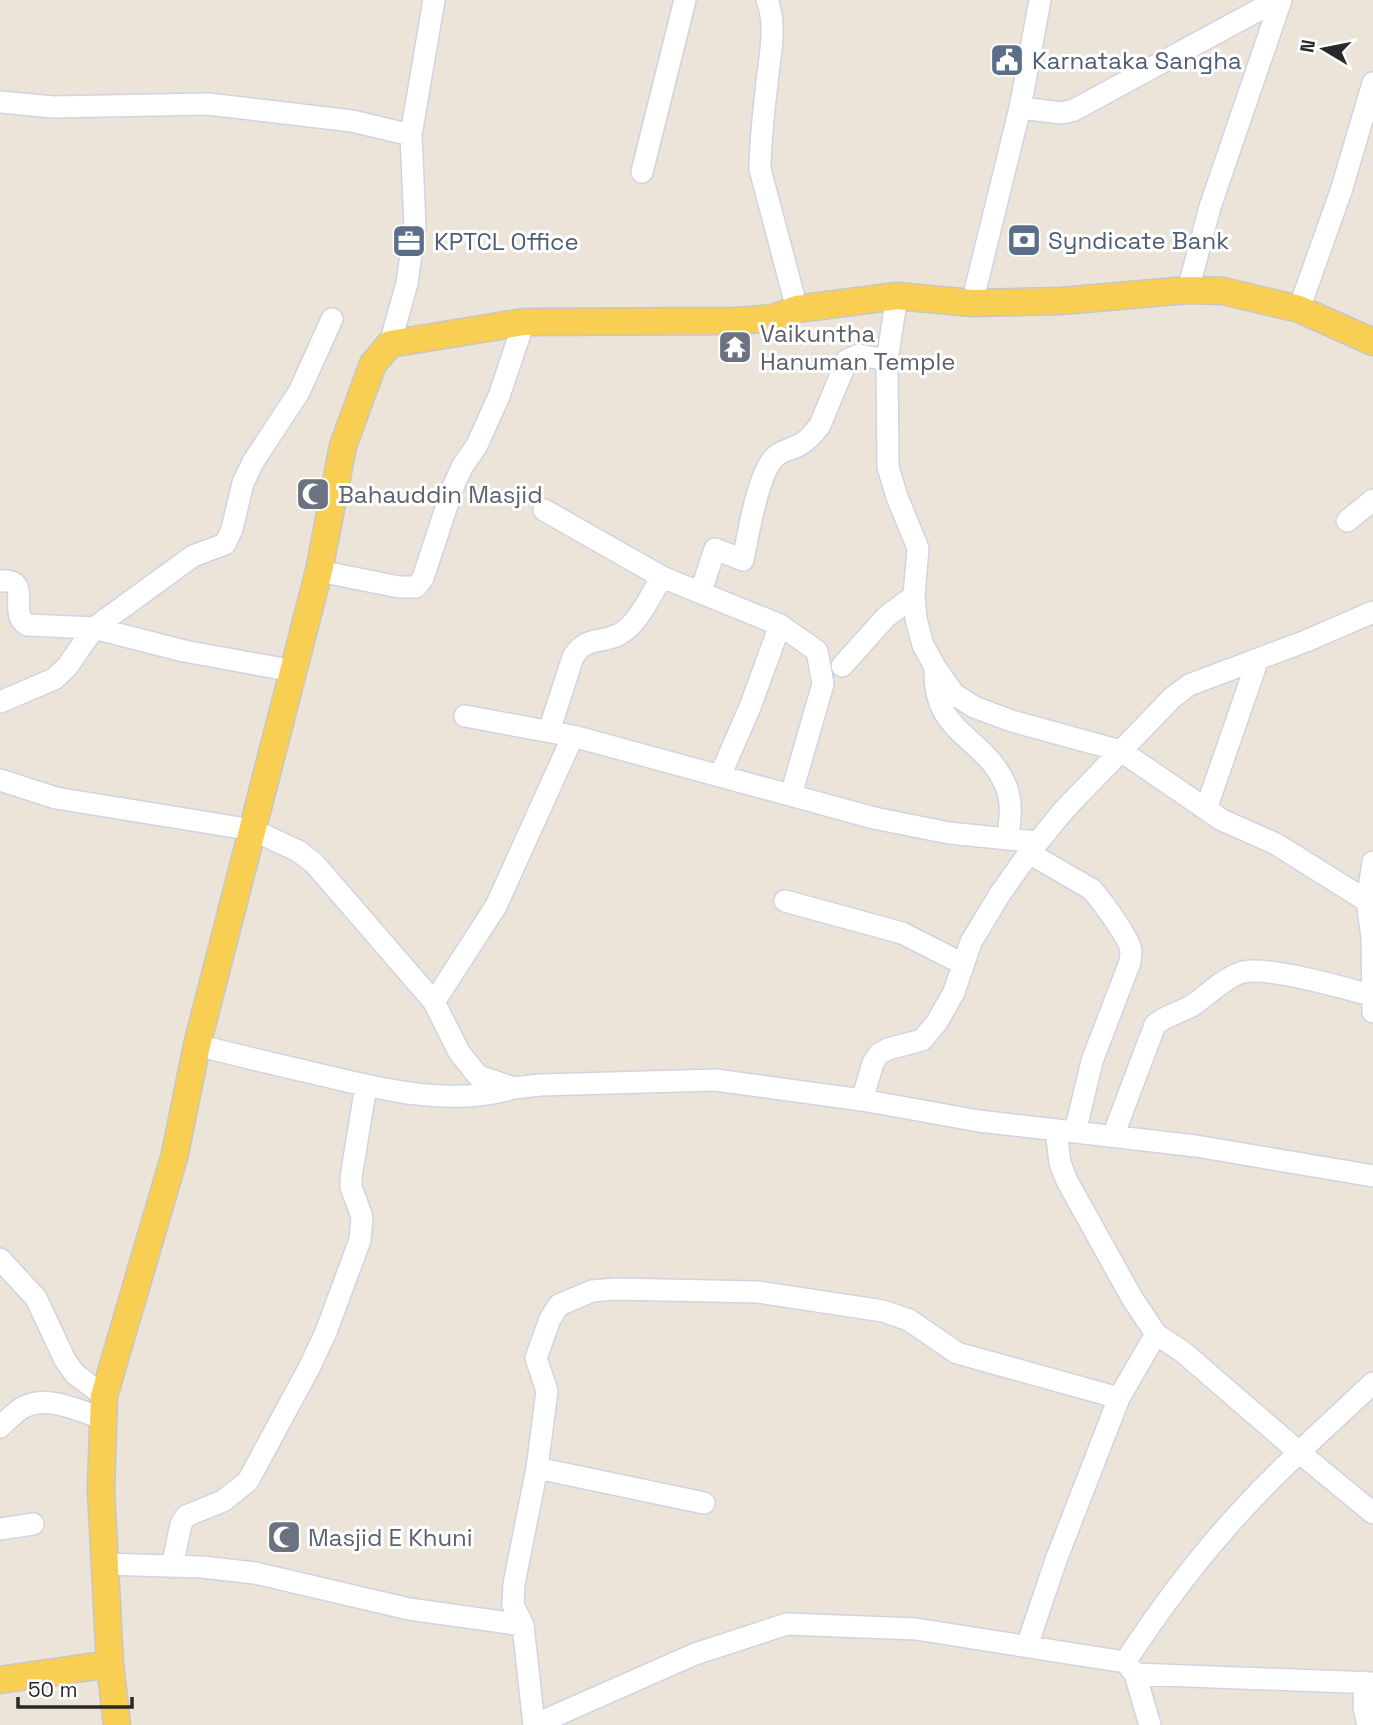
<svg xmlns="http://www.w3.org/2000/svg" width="1373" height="1725" viewBox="0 0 1373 1725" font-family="'Space Grotesk',sans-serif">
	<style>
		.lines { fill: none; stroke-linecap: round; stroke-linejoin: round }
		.minor-casing { stroke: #cfd3e3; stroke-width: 24 }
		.major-casing { stroke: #c7c7c7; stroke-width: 29 }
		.minor { stroke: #fff; stroke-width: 21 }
		.major { stroke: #f8ce53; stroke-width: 26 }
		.labels { text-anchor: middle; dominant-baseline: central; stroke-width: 6; stroke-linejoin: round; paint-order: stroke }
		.service-label { font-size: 24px; fill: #4e5e75; stroke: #fff; text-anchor: start }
		.worship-label { font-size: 24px; fill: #5b616d; stroke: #fff; text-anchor: start }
	</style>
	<rect width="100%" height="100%" fill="#ece4d9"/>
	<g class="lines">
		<!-- minor casing -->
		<g class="minor-casing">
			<path id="minor" d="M 767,0 C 777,25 770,55 767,82 C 764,111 760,140 760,169 L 797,309
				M 0,102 L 53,107 L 208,104 L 352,121 L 411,135
				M 1020,108 L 1062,113 L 1074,110 L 1277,0
				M 642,172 L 685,0
				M 1188,290 L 1210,207 L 1281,0
				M 897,296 L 887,360 L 888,467 L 897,497 L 918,548 L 914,596 L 916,619 L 923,645 L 935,667 L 954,694 L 974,707 L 1012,721 L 1121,751 L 1222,820 L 1276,844 L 1367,901
				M 972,303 L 1020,108 L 1040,0
				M 1299,309 L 1341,191 L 1373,83
				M 390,344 L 407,283 L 415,226 L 411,135 L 434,0
				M 544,510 L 662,577 L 780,625 L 817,651 L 823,684 L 791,795
				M 1347,521 L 1373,500
				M 319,571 L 399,587 L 416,587 L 423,578 L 453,487 L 462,467 L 477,445 L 499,396 L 524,322
				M 0,581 C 34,578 7,613 27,625 L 94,628 L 184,651 L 294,671
				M 701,591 L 715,549 L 743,560 C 748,536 758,471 776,456 C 783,450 793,449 801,444 C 808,440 815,432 820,425 L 847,360 L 859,355 L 887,360
				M 842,666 L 886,617 L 914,596
				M 935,667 C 932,735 983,734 1005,784 C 1013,801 1010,820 1008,838
				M 0,702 L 54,679 L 67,667 L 94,628 L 193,556 L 225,544 L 232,529 L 243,483 L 253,462 L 299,392 L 332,319
				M 465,716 L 573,736 L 874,818 L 949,833 L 1038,842
				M 549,731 L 573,657 C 587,635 602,644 620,634 C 639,623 651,594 662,577
				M 720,776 L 750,707 L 780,625
				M 0,780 L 56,798 L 253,830 L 298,851 L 314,863 L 434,1002 L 459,1052 L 478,1076 L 514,1088 L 540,1085 L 715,1080 L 862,1100 L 979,1121 L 1196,1146 L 1373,1176
				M 1206,809 L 1258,659
				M 1029,853 L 1091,889 C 1100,898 1130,939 1131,951 C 1131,955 1130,959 1130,962 L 1092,1061 L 1075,1132
				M 1373,862 L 1367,901 L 1372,937 L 1373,1012
				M 785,901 L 902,933 L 963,964
				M 434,1002 L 496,906 L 573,736
				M 197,1045 C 236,1055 274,1064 313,1073 C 376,1088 446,1107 510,1089
				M 862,1100 L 873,1063 L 879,1054 L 888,1049 L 922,1040 L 937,1022 L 954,992 L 971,942 L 1000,894 L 1029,853 L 1064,810 L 1172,698 L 1189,685 L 1306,641 L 1373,612
				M 1056,1130 L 1060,1163 L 1067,1181 L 1132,1298 L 1156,1334 L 1183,1352 L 1300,1453 L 1373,1513
				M 1113,1136 L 1155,1025 C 1166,1015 1180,1013 1193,1005 C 1208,995 1225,977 1243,972 C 1269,966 1343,988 1371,995
				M 0,1259 L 36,1298 L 65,1360 L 75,1374 L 104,1396
				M 0,1427 C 8,1420 16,1410 26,1406 C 48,1395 81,1412 103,1418
				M 537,1468 L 704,1503
				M 0,1529 L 33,1524
				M 104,1564 L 202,1567 L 255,1573 L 409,1609 L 523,1625
				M 172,1567 L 181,1524 L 186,1516 L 223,1501 L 248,1481 L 309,1368 L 326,1332 L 360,1240 L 362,1217 L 351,1187 L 351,1177 L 366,1086
				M 1027,1646 L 1056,1560 L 1119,1398 L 1156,1334
				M 1128,1665 L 1135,1674 L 1150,1725
				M 1135,1674 L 1373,1683
				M 1365,1682 L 1364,1707 L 1368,1725
				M 534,1725 L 523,1625 L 513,1605 L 514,1584 L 537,1468 L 547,1391 L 536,1358 L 550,1319 L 559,1305 L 592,1291 L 615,1289 L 758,1292 L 883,1311 L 909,1320 L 957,1353 L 1119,1398
				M 534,1725 L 695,1654 L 787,1624 L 916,1629 L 1125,1662 C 1156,1615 1188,1571 1225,1529 C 1270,1477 1323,1430 1373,1383"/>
		</g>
		<!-- major casing -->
		<g class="major-casing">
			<path id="major" d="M 0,1680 L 110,1664
				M 117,1725 L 110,1664 L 101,1490 L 104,1396 L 175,1154 L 197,1045 L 319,571 L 343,446 L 373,364 L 390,344 L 524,322 L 736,321 L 773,318 L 797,309 L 897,296 L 972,303 L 1061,301 L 1188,290 L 1223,291 L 1299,309 L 1373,342"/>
		</g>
		<!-- minor -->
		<use href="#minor" class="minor"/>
		<!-- major -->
		<use href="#major" class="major"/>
	</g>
	<!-- icons -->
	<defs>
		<g id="civic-square" transform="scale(1.75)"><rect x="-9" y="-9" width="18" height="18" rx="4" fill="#5c6f8a" stroke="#fff"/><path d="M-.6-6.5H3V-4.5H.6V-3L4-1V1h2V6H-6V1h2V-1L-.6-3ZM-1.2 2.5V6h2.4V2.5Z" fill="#fff"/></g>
		<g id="bank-square" transform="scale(1.75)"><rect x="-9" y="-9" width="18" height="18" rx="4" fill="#5c6f8a" stroke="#fff"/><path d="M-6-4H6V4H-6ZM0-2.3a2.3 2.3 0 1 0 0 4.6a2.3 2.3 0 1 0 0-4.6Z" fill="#fff"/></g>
		<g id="office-square" transform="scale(1.75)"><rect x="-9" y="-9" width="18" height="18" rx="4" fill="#5c6f8a" stroke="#fff"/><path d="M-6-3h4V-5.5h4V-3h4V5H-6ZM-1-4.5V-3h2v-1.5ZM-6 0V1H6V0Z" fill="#fff"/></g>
		<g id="temple-square" transform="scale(1.75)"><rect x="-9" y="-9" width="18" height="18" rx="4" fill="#6b7280" stroke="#fff"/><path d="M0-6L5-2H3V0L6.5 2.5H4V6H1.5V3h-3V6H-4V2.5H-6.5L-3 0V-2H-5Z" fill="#fff"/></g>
		<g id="mosque-square" transform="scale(1.75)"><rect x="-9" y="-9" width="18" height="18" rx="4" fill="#6b7280" stroke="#fff"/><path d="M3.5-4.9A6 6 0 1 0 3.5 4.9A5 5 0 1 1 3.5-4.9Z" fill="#fff"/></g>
	</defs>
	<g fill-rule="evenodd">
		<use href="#civic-square" x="1007" y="60"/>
		<use href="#bank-square" x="1024" y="240"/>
		<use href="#office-square" x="409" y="241"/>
		<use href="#temple-square" x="735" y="347"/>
		<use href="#mosque-square" x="313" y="494"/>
		<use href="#mosque-square" x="284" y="1537"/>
	</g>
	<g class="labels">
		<!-- service labels -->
		<g class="service-label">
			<text x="1032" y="60">Karnataka Sangha</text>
			<text x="1048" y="240">Syndicate Bank</text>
			<text x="434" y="241">KPTCL Office</text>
		</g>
		<!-- worship labels -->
		<g class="worship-label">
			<text x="760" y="333">Vaikuntha<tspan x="760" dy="28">Hanuman Temple</tspan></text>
			<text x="338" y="494">Bahauddin Masjid</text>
			<text x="308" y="1537">Masjid E Khuni</text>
		</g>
	</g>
	<!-- north arrow -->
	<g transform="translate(1324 49) rotate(280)" stroke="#ffffff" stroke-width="5" paint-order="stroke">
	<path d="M0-5L12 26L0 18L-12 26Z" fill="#292929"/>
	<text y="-10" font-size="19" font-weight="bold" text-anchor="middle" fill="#292929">N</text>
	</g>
	<!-- scale -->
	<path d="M18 1697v10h114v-10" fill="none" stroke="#292929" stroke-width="3.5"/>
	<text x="28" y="1697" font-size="21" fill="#292929" stroke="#ffffff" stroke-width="5" paint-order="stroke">50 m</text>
</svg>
